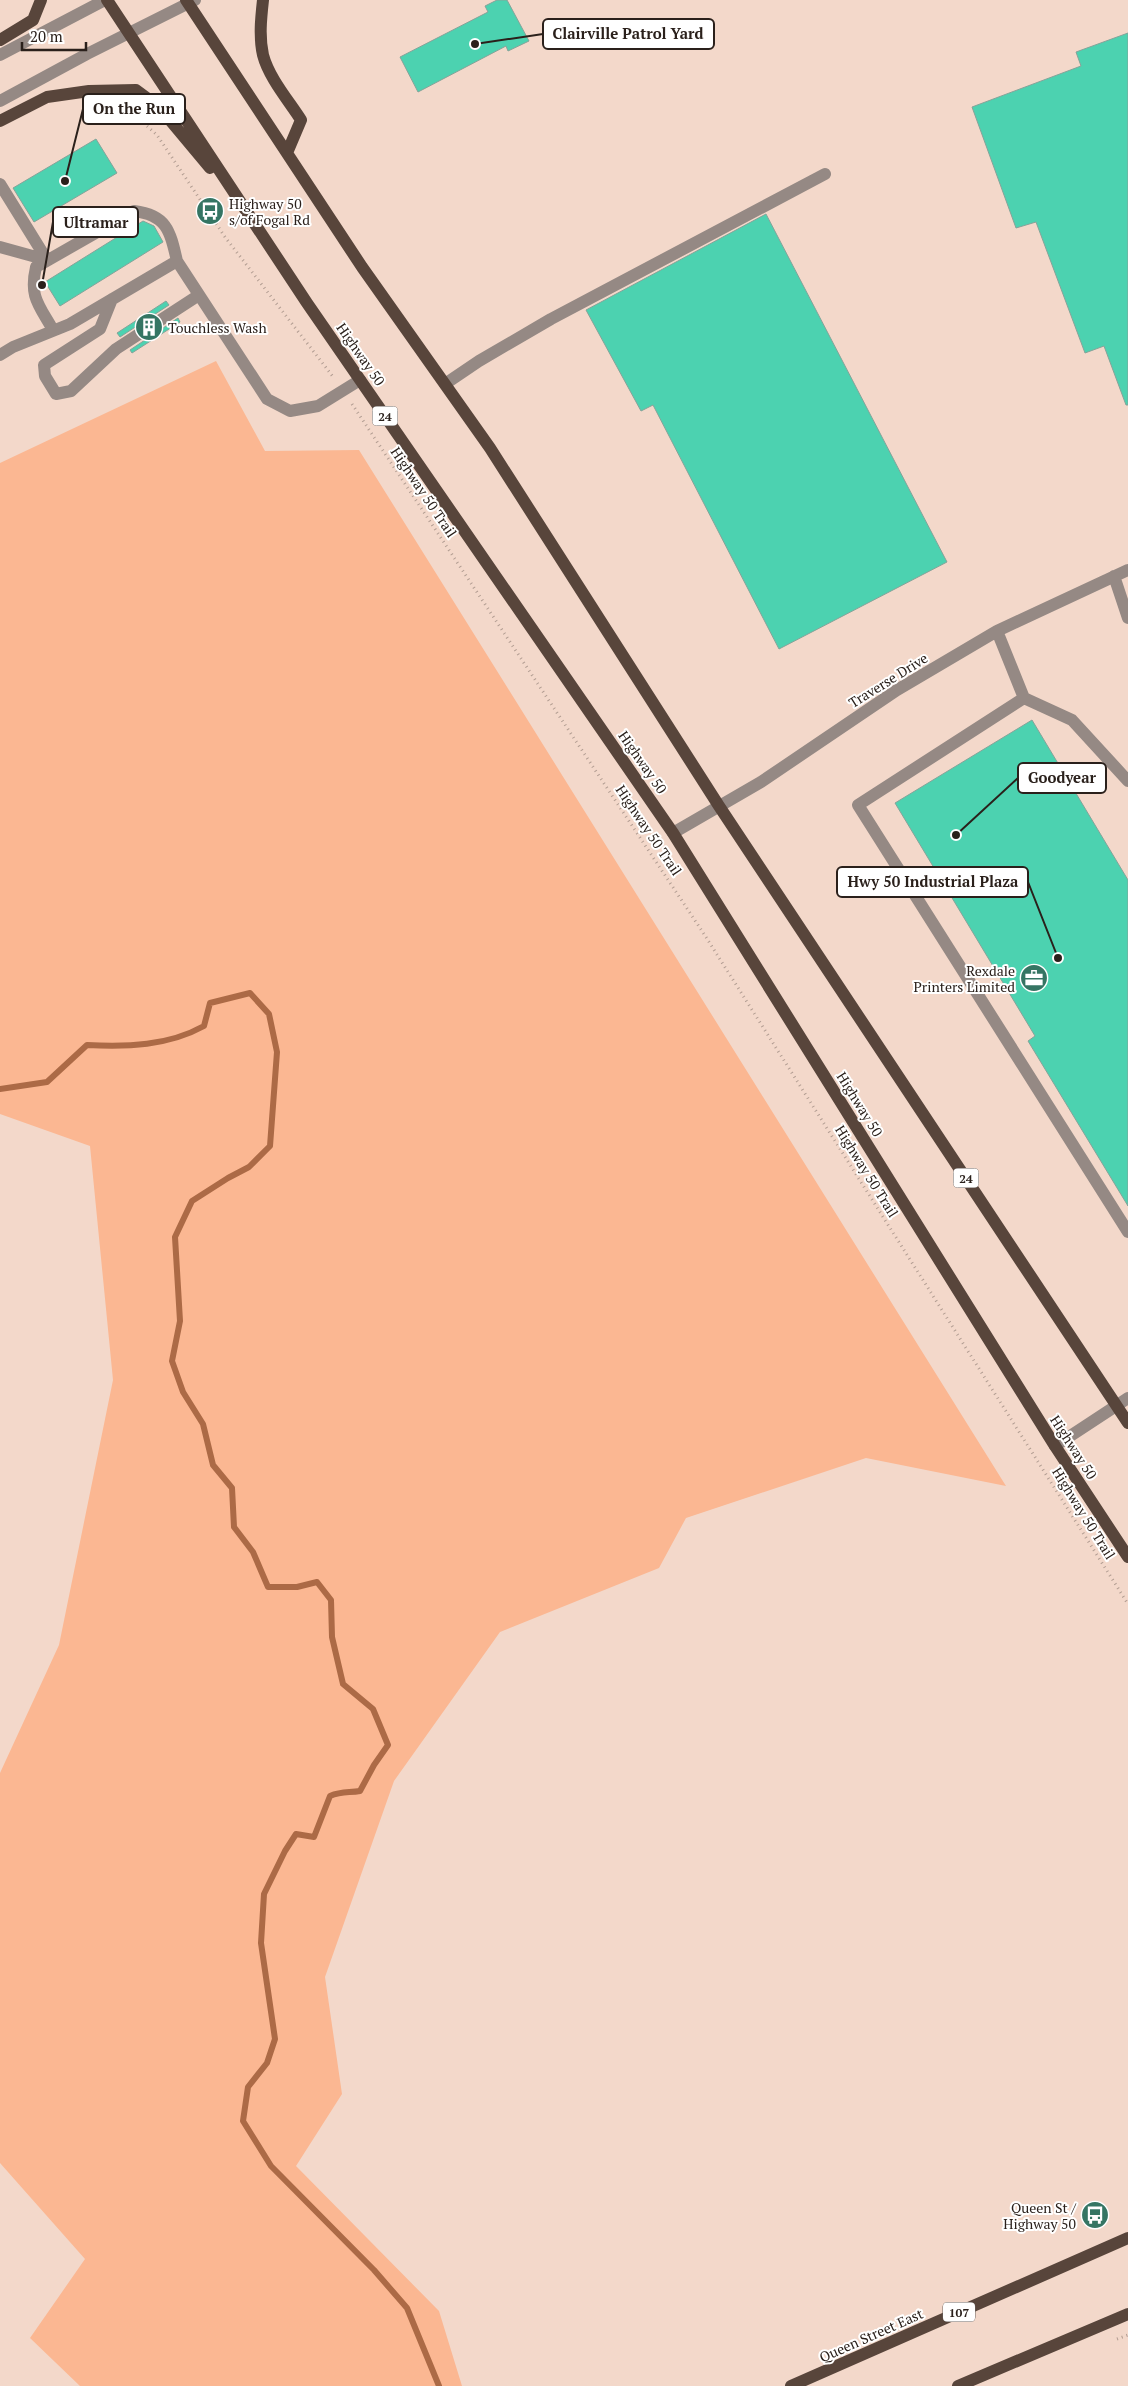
<svg xmlns="http://www.w3.org/2000/svg" width="1128" height="2386" viewBox="0 0 1128 2386" font-family="'PT Serif',serif">
	<style>
		.green { fill: #fbb792 }
		.lines { fill: none; stroke-linecap: round; stroke-linejoin: round }
		.stream { stroke: #ac6a46; stroke-width: 6 }
		.building { fill: #4cd2b0; stroke: #85a399 }
		.path { stroke: #b29d92; stroke-width: 3; stroke-dasharray: 1 4; stroke-linecap: butt }
		.minor { stroke: #958984; stroke-width: 12 }
		.major { stroke: #58453b; stroke-width: 12 }
		.labels { text-anchor: middle; dominant-baseline: central; stroke-width: 4; stroke-linejoin: round; paint-order: stroke }
		.shield { fill: #fff; stroke: #6a635f; stroke-width: 1 }
		.shield-label { font-size: 12px; font-weight: bold; fill: #2a201b }
		.poi-label { font-size: 14px; fill: #2a201b; stroke: #fff; text-anchor: start }
		.street-label { font-size: 14px; fill: #2a201b; stroke: #fff }
		.leader { fill: none; stroke: #2a201b; stroke-width: 2 }
		.callout-dot { fill: #2a201b; stroke: #fff; stroke-width: 2 }
		.callout { fill: #fff; stroke: #2a201b; stroke-width: 2 }
		.callout-label { font-size: 15px; text-anchor: middle; font-weight: bold; fill: #2a201b }
	</style>
	<rect width="100%" height="100%" fill="#f3d8ca"/>
	<!-- green -->
	<path class="green" d="M 216,361 L 265,451 L 359,450 L 1006,1486 L 866,1458 L 686,1518 L 659,1568 L 500,1632 L 394,1781 L 325,1977 L 342,2094 L 296,2166 L 439,2311 L 462,2386 L 80,2386 L 30,2338 L 85,2259 L 0,2163 L 0,1773 L 59,1645 L 113,1380 L 90,1146 L 0,1114 L 0,463 Z"/>
	<g class="lines">
		<!-- stream -->
		<path class="stream" d="M 0,1089 L 47,1082 L 87,1045 C 127,1047 168,1046 204,1026 L 210,1003 L 250,993 L 269,1014 L 277,1052 L 270,1146 L 249,1167 L 228,1178 L 192,1201 L 175,1237 L 180,1321 L 172,1361 L 183,1392 L 203,1424 L 213,1465 L 232,1488 L 234,1527 L 253,1552 L 268,1587 L 297,1587 L 317,1582 L 331,1600 L 332,1637 L 343,1684 L 373,1709 L 388,1745 L 374,1765 L 360,1791 C 349,1793 342,1791 330,1796 L 314,1837 L 296,1834 L 285,1851 L 264,1894 L 261,1943 L 275,2039 L 267,2063 L 248,2087 L 243,2121 L 271,2166 L 374,2270 L 407,2308 L 439,2386"/>
	</g>
	<!-- building -->
	<path class="building" d="M 497,0 L 507,0 L 529,41 L 508,51 L 506,46 L 418,92 L 400,57 L 488,12 L 485,6 Z
		M 1128,33 L 1128,405 L 1126,405 L 1104,346 L 1085,353 L 1036,222 L 1016,228 L 972,107 L 1081,66 L 1076,52 Z
		M 96,139 L 117,173 L 34,222 L 13,188 Z
		M 766,214 L 947,562 L 779,649 L 653,405 L 641,411 L 586,310 Z
		M 143,221 L 154,226 L 163,242 L 60,306 L 45,282 Z
		M 166,301 L 169,305 L 120,337 L 117,333 Z
		M 178,318 L 180,322 L 132,353 L 130,350 Z
		M 1032,720 L 1128,880 L 1128,1206 L 1028,1041 L 1035,1036 L 895,803 Z"/>
	<g class="lines">
		<!-- path -->
		<path class="path" d="M 118,107 L 137,117 L 157,135 L 225,237 L 334,378
			M 352,404 L 704,934 L 1128,1604
			M 1117,2339 L 1128,2335"/>
		<!-- minor -->
		<path class="minor" d="M 0,55 L 105,0
			M 0,101 L 87,54 L 195,0
			M 0,184 L 47,260
			M 0,247 L 47,260
			M 112,299 L 100,329 L 44,365 L 45,376 L 56,394 L 71,391 L 116,349 L 199,295
			M 53,330 C 39,305 29,297 36,267 L 134,211 C 167,215 170,231 177,261
			M 0,355 L 13,347 L 70,324 L 177,261 L 267,399 L 290,411 L 318,406 L 360,380
			M 445,384 L 479,361 L 551,319 L 825,174
			M 1114,576 L 1128,618
			M 997,631 L 1024,698 L 858,805 L 1128,1232
			M 1024,698 L 1072,720 L 1128,781
			M 673,833 L 761,782 L 897,690 L 997,631 L 1128,570
			M 1055,1446 L 1128,1398"/>
		<!-- major -->
		<path class="major" d="M 107,0 L 307,303 L 673,833 L 1055,1446 L 1128,1557
			M 186,0 L 362,267 L 490,448 L 719,806 L 1128,1423
			M 263,0 C 261,18 259,37 263,55 C 269,78 289,101 301,120 L 287,153
			M 0,40 L 33,20 L 41,0
			M 0,121 L 47,97 L 89,91 L 136,90 L 159,107 L 210,168
			M 791,2386 L 1128,2238
			M 958,2386 L 1128,2314"/>
	</g>
	<!-- icons -->
	<defs>
		<g id="bus-disc" transform="scale(1.4375)"><circle r="9.5" fill="#357563" stroke="#fff"/><path d="M-5-6H5V4H4V6H2V4H-2V6H-4V4H-5ZM-3.5-4V0h7V-4ZM-3.5 1.2v1.5H-2V1.2ZM2 1.2v1.5H3.5V1.2Z" fill="#fff"/></g>
		<g id="building-disc" transform="scale(1.4375)"><circle r="9.5" fill="#357563" stroke="#fff"/><path d="M-4-6H4V6H1V3H-1V6H-4ZM-2.5-4.3h1.7v1.8h-1.7ZM.8-4.3h1.7v1.8H.8ZM-2.5-1h1.7V.8h-1.7ZM.8-1h1.7V.8H.8Z" fill="#fff"/></g>
		<g id="office-disc" transform="scale(1.4375)"><circle r="9.5" fill="#357563" stroke="#fff"/><path d="M-6-3h4V-5.5h4V-3h4V5H-6ZM-1-4.5V-3h2v-1.5ZM-6 0V1H6V0Z" fill="#fff"/></g>
	</defs>
	<g fill-rule="evenodd">
		<use href="#bus-disc" x="210" y="211"/>
		<use href="#building-disc" x="149" y="327"/>
		<use href="#office-disc" x="1034" y="978"/>
		<use href="#bus-disc" x="1095" y="2215"/>
	</g>
	<g class="labels">
		<!-- shield labels -->
		<g class="shield">
			<rect x="372.5" y="406.5" width="25" height="19" rx="4"/>
			<rect x="953.5" y="1168.5" width="25" height="19" rx="4"/>
			<rect x="943" y="2302.5" width="32" height="19" rx="4"/>
		</g>
		<g class="shield-label">
			<text x="385" y="416">24</text>
			<text x="966" y="1178">24</text>
			<text x="959" y="2312">107</text>
		</g>
		<!-- poi labels -->
		<g class="poi-label">
			<text x="229" y="203">Highway 50<tspan x="229" dy="16">s/of Fogal Rd</tspan></text>
			<text x="168" y="327">Touchless Wash</text>
			<text x="1015" y="970" text-anchor="end">Rexdale<tspan x="1015" dy="16">Printers Limited</tspan></text>
			<text x="1076" y="2207" text-anchor="end">Queen St /<tspan x="1076" dy="16">Highway 50</tspan></text>
		</g>
		<!-- street labels -->
		<g class="street-label">
			<text transform="translate(361 354) rotate(55)">Highway 50</text>
			<text transform="translate(424 492) rotate(56)">Highway 50 Trail</text>
			<text transform="translate(888 680) rotate(-32)">Traverse Drive</text>
			<text transform="translate(643 762) rotate(55)">Highway 50</text>
			<text transform="translate(649 830) rotate(56)">Highway 50 Trail</text>
			<text transform="translate(860 1104) rotate(58)">Highway 50</text>
			<text transform="translate(867 1171) rotate(58)">Highway 50 Trail</text>
			<text transform="translate(1074 1447) rotate(57)">Highway 50</text>
			<text transform="translate(1084 1513) rotate(58)">Highway 50 Trail</text>
			<text transform="translate(871 2335) rotate(-24)">Queen Street East</text>
		</g>
	</g>
	<!-- callouts -->
	<path class="leader" d="M475 44L543 34M65 181L83 109M42 285L53 222M956 835L1018 778M1058 958L1028 882"/>
	<g class="callout-dot">
		<circle cx="475" cy="44" r="5"/>
		<circle cx="65" cy="181" r="5"/>
		<circle cx="42" cy="285" r="5"/>
		<circle cx="956" cy="835" r="5"/>
		<circle cx="1058" cy="958" r="5"/>
	</g>
	<g class="callout">
		<rect x="543" y="19" width="171" height="30" rx="5"/>
		<rect x="83" y="94" width="102" height="30" rx="5"/>
		<rect x="53" y="207" width="85" height="30" rx="5"/>
		<rect x="1018" y="763" width="88" height="30" rx="5"/>
		<rect x="837" y="867" width="191" height="30" rx="5"/>
	</g>
	<g class="callout-label">
		<text x="628" y="39">Clairville Patrol Yard</text>
		<text x="134" y="114">On the Run</text>
		<text x="96" y="228">Ultramar</text>
		<text x="1062" y="783">Goodyear</text>
		<text x="933" y="887">Hwy 50 Industrial Plaza</text>
	</g>
	<!-- scale -->
	<path d="M22 42v8h64v-8" fill="none" stroke="#2a201b" stroke-width="2.5"/>
	<text x="30" y="42" font-size="15" fill="#2a201b" stroke="#ffffff" stroke-width="4" paint-order="stroke">20 m</text>
</svg>
